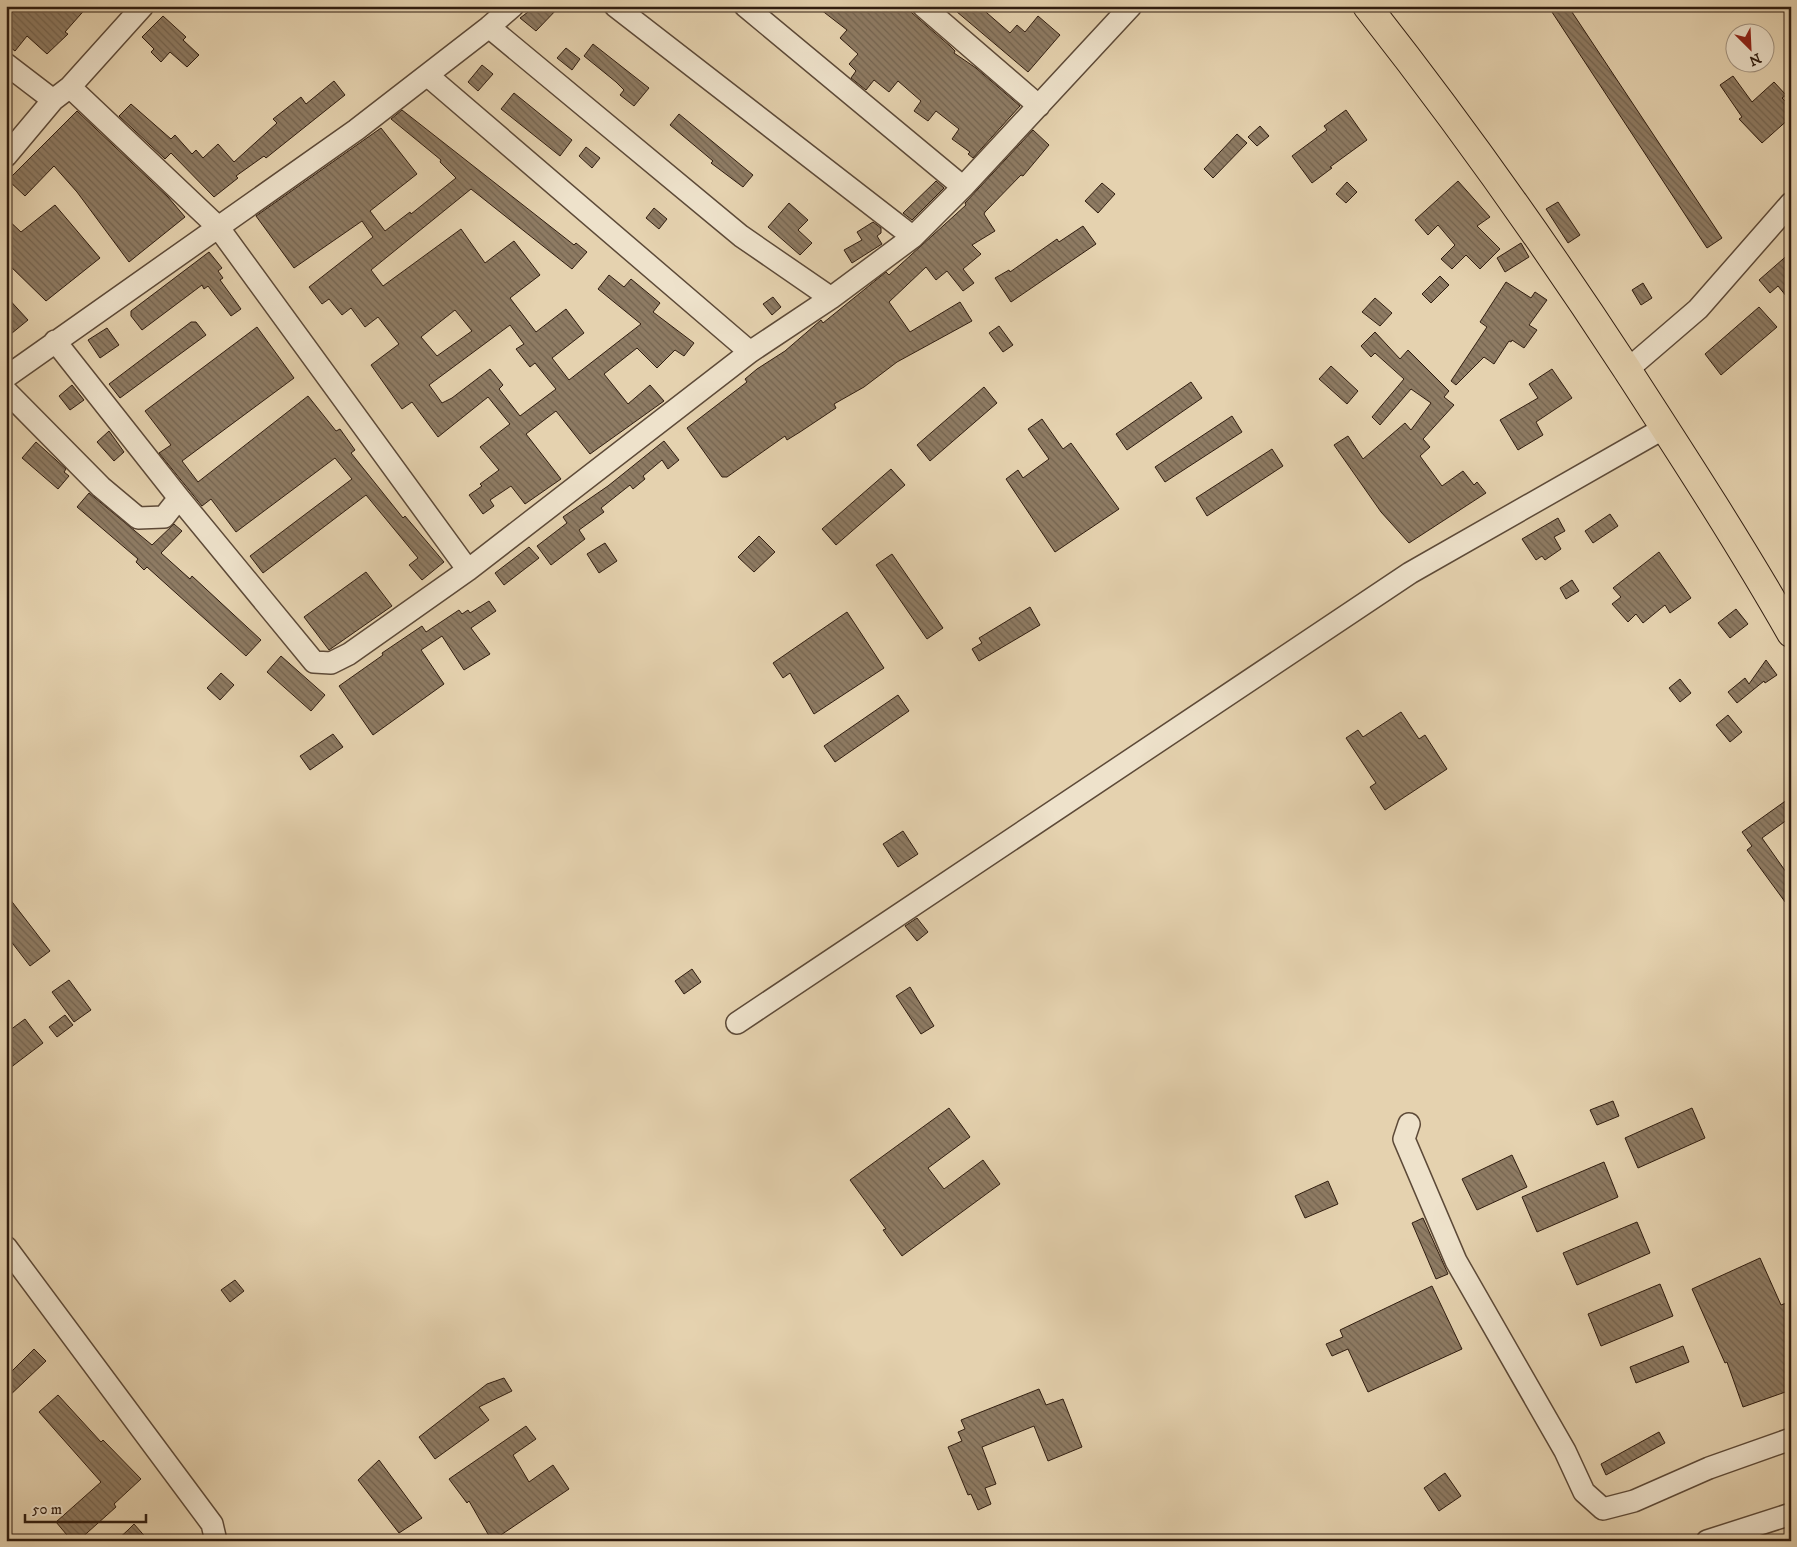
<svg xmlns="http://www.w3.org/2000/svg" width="1797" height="1547" viewBox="0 0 1797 1547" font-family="'IM FELL DW Pica',serif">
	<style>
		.building { fill: url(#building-back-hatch); stroke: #301d10; fill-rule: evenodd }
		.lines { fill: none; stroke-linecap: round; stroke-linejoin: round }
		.minor-casing { stroke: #5d4a38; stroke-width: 24 }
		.highway-casing { stroke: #301d10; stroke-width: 30 }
		.minor { stroke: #eee2cb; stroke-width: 21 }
		.highway { stroke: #e5d2af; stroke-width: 28 }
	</style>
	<defs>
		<pattern id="building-back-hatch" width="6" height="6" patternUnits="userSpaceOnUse" patternTransform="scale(1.25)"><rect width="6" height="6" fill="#8e7b63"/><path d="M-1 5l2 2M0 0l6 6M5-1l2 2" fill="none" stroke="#746450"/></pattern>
	</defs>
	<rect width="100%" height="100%" fill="#e5d2af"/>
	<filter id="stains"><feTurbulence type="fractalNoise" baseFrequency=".004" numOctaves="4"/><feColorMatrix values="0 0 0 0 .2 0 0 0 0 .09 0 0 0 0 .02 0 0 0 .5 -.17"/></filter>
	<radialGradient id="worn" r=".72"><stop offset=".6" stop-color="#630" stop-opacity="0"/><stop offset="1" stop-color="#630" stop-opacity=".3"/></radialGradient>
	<!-- building -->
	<path class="building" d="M 18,6 L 88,6 L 65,32 L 68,34 L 47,54 L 27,36 L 15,51 L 6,44 L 6,20 Z
		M 536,6 L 560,6 L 536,31 L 520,18 Z
		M 816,6 L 904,6 L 950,46 L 955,51 L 954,53 L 976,68 L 1020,106 L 973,158 L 968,154 L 970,152 L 952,139 L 959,129 L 936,111 L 928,121 L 914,111 L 921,101 L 898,81 L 889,92 L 874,80 L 866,90 L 851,78 L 856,71 L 849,64 L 858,54 L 840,38 L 847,30 Z
		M 950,6 L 979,6 L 1010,33 L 1017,25 L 1025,32 L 1038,16 L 1060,35 L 1028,72 Z
		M 1548,6 L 1568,6 L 1722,238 L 1707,248 Z
		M 163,16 L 186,37 L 183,40 L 199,55 L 187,67 L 170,52 L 161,62 L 151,52 L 154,49 L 142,37 Z
		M 593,44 L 649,88 L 634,106 L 620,95 L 624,90 L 616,82 L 584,56 Z
		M 566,48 L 580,59 L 572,70 L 557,58 Z
		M 482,65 L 493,74 L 478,91 L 468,82 Z
		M 1733,76 L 1752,102 L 1774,82 L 1786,95 L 1782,98 L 1791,107 L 1791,117 L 1762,143 L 1739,119 L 1742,117 L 1720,85 Z
		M 334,81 L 345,95 L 266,158 L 264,156 L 236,176 L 238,178 L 214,197 L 171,153 L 165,159 L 119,116 L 131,104 L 171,139 L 175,135 L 192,154 L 196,150 L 203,158 L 218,144 L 234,162 L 277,123 L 273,119 L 301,97 L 306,104 Z
		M 514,93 L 572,140 L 560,156 L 501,109 Z
		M 402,110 L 574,245 L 576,243 L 587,252 L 572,269 L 471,189 L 371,270 L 383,286 L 461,229 L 485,263 L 514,241 L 540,275 L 510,298 L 536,332 L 566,309 L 584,333 L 552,358 L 569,380 L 641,324 L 598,289 L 609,275 L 624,287 L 631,279 L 660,303 L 653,312 L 694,343 L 684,356 L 675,350 L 657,368 L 637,348 L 604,374 L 628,404 L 650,385 L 664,401 L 590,454 L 556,411 L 526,434 L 561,479 L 525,504 L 511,486 L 490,500 L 494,506 L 483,514 L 469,495 L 482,486 L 480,484 L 499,470 L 480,447 L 510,424 L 488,397 L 438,437 L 412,402 L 402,409 L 371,365 L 399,344 L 378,317 L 365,327 L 351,308 L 342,315 L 329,299 L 322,304 L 309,287 L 373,237 L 362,221 L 294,268 L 256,216 L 381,128 L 417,174 L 370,211 L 385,231 L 410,212 L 411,214 L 456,178 L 440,162 L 441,160 L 391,119 ZM 455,310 L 472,331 L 437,356 L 421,337 ZM 510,325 L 524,344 L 516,349 L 530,367 L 535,363 L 556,389 L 520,416 L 499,389 L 503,385 L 490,369 L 452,398 L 442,403 L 429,385 Z
		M 1346,110 L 1367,140 L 1330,167 L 1332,168 L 1312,183 L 1292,156 L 1327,130 L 1324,126 Z
		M 77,111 L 168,197 L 185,217 L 129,262 L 77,192 L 54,166 L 25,196 L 8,180 Z
		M 679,114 L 753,175 L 743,187 L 711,163 L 713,161 L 670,125 Z
		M 1260,126 L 1269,136 L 1257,146 L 1248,137 Z
		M 1033,130 L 1049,145 L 1023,176 L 1021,175 L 985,212 L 984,214 L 995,231 L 972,245 L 981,254 L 963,269 L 974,283 L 963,291 L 947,271 L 936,280 L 926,267 L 889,302 L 910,332 L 960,302 L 972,321 L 897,362 L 864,387 L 834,404 L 836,408 L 800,432 L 787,440 L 785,436 L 727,477 L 722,477 L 687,428 L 747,382 L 745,379 L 757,369 L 785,351 L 821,320 L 823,323 L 886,272 L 889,275 L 966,205 L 965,203 Z
		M 1237,134 L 1247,143 L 1213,178 L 1204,169 Z
		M 586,147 L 600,158 L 592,168 L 579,156 Z
		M 936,181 L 944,188 L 912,220 L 903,213 Z
		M 1458,181 L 1490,217 L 1477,226 L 1500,249 L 1480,269 L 1466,255 L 1452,269 L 1441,259 L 1455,245 L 1438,225 L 1428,235 L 1415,220 Z
		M 1347,182 L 1357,192 L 1346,203 L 1336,194 Z
		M 1102,183 L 1115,194 L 1098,213 L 1085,201 Z
		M 1558,202 L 1580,235 L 1568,243 L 1546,209 Z
		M 789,203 L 808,220 L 798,230 L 812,243 L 800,255 L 768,227 Z
		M 55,205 L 100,258 L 46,301 L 6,262 L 6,218 L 21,232 Z
		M 654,208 L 667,219 L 659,229 L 646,218 Z
		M 873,222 L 881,228 L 881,233 L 877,236 L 882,244 L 852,263 L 844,250 L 862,240 L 857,232 Z
		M 1083,226 L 1096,244 L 1011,302 L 995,278 L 1009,270 L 1010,272 L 1057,239 L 1059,242 Z
		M 1521,243 L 1529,257 L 1505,272 L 1497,258 Z
		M 209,252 L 222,268 L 218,271 L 223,278 L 220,280 L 241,309 L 231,316 L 208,286 L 204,289 L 202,285 L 142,330 L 131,316 L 131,311 Z
		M 1791,252 L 1791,302 L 1778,286 L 1770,293 L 1759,280 Z
		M 1440,276 L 1449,285 L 1431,303 L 1422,294 Z
		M 1506,282 L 1531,298 L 1535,292 L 1547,300 L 1529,325 L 1537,330 L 1524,348 L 1512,340 L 1511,342 L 1509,341 L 1494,364 L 1484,357 L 1456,385 L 1451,381 L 1487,327 L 1480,322 Z
		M 1643,283 L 1652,298 L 1641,305 L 1632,290 Z
		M 6,296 L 28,320 L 6,338 Z
		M 773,297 L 781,307 L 772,315 L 763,304 Z
		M 1375,298 L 1392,313 L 1380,326 L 1362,312 Z
		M 1759,307 L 1777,327 L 1721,375 L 1705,354 Z
		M 191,322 L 196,322 L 206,335 L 120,398 L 109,384 Z
		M 999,326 L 1013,345 L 1003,352 L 989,333 Z
		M 257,327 L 294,378 L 182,461 L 198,482 L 308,396 L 336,431 L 340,429 L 355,450 L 351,453 L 403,518 L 405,516 L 444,562 L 422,580 L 409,565 L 418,558 L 366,495 L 263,573 L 250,556 L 352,479 L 335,458 L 236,532 L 211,499 L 202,506 L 159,453 L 171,445 L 145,411 Z
		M 107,328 L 119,345 L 100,358 L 88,340 Z
		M 1375,332 L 1400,359 L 1408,350 L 1449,391 L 1444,397 L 1454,405 L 1423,439 L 1430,447 L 1420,456 L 1442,486 L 1463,471 L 1474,485 L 1477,482 L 1486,493 L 1409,543 L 1381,512 L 1334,445 L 1348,436 L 1363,459 L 1405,423 L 1411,430 L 1431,403 L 1411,389 L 1380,425 L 1372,417 L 1404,379 L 1375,353 L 1371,357 L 1361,346 Z
		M 1331,366 L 1358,391 L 1347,404 L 1319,379 Z
		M 1552,369 L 1572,398 L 1536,422 L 1543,435 L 1518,450 L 1500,420 L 1538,398 L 1529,384 Z
		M 1191,382 L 1202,398 L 1127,450 L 1116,434 Z
		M 72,385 L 84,400 L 70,410 L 59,396 Z
		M 984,387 L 997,403 L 930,461 L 917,445 Z
		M 1232,416 L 1242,432 L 1165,482 L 1155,467 Z
		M 1042,419 L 1063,449 L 1071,443 L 1119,509 L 1055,552 L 1006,479 L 1018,470 L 1023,478 L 1049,459 L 1028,429 Z
		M 109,431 L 124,452 L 114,461 L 97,442 Z
		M 664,441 L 679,460 L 668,469 L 662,460 L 643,476 L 645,479 L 633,489 L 630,485 L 601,508 L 604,512 L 579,530 L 585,539 L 551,565 L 537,546 L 567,523 L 563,517 L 608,486 Z
		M 36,442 L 66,469 L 64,472 L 69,476 L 58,489 L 22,458 Z
		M 1272,449 L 1283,466 L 1207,516 L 1196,498 Z
		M 891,469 L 905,485 L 836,545 L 822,529 Z
		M 89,493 L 152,545 L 174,524 L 182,531 L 161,553 L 190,579 L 192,576 L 261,640 L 246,656 L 147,567 L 144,570 L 136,562 L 138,559 L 77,507 Z
		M 1610,514 L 1618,526 L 1593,543 L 1585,531 Z
		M 1558,518 L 1565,531 L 1554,537 L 1561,549 L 1545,560 L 1542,556 L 1536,560 L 1522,539 Z
		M 759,536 L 775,552 L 754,572 L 738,557 Z
		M 605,543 L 617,561 L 599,573 L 587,554 Z
		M 529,547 L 539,558 L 504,585 L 495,573 Z
		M 1659,552 L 1691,598 L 1670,613 L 1665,605 L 1643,623 L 1636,614 L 1628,622 L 1612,604 L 1621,597 L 1613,588 Z
		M 892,554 L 943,628 L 927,639 L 876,565 Z
		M 366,572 L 392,606 L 329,650 L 304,617 Z
		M 1572,580 L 1579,591 L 1566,599 L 1560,588 Z
		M 489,601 L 496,611 L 471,628 L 490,654 L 464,670 L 442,636 L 421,650 L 444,684 L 373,735 L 339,686 L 383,655 L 382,653 L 422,626 L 426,632 L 459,610 L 462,614 L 468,610 L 470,613 Z
		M 1030,607 L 1040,625 L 979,661 L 972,649 L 982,643 L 979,638 Z
		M 1736,609 L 1748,624 L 1730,638 L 1718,623 Z
		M 847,612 L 884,668 L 814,714 L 790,673 L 783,678 L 773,663 Z
		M 281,656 L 325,695 L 311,711 L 267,672 Z
		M 1766,660 L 1777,675 L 1765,683 L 1764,681 L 1737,703 L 1728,692 L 1745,678 L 1749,684 Z
		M 221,673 L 234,685 L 220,700 L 207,688 Z
		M 1680,679 L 1691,693 L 1680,702 L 1669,688 Z
		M 898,695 L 909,711 L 835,762 L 824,746 Z
		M 1401,712 L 1419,739 L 1425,735 L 1447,769 L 1385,810 L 1370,787 L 1376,783 L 1346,738 L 1358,730 L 1363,737 Z
		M 1728,715 L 1742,732 L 1730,742 L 1716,725 Z
		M 333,734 L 343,747 L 310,770 L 300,756 Z
		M 1791,797 L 1791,817 L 1762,838 L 1791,879 L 1791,910 L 1747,850 L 1752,846 L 1742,832 Z
		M 903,831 L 918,854 L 898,867 L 883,844 Z
		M 6,894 L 50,951 L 30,966 L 6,935 Z
		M 917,918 L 928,932 L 917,941 L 905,926 Z
		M 692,969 L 701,982 L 684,994 L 675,981 Z
		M 69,980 L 91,1010 L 74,1022 L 52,992 Z
		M 910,987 L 934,1026 L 921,1034 L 896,996 Z
		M 65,1015 L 73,1025 L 57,1037 L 49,1027 Z
		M 25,1019 L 43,1043 L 6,1071 L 6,1033 Z
		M 1613,1101 L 1619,1116 L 1597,1125 L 1590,1110 Z
		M 949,1108 L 970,1137 L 928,1168 L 944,1189 L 983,1160 L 1000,1184 L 902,1256 L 883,1230 L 886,1229 L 850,1180 Z
		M 1692,1108 L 1705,1138 L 1638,1168 L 1625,1138 Z
		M 1512,1155 L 1527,1187 L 1477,1210 L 1462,1179 Z
		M 1604,1162 L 1618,1197 L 1537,1232 L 1522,1197 Z
		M 1328,1181 L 1338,1204 L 1305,1218 L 1295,1196 Z
		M 1423,1218 L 1448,1274 L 1436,1279 L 1412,1223 Z
		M 1637,1222 L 1650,1253 L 1577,1285 L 1563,1253 Z
		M 1760,1258 L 1781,1305 L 1791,1301 L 1791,1390 L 1743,1407 L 1727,1362 L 1725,1363 L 1692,1289 Z
		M 235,1280 L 244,1291 L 230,1302 L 221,1290 Z
		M 1660,1284 L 1673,1316 L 1601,1346 L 1588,1314 Z
		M 1432,1286 L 1462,1349 L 1368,1392 L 1348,1349 L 1332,1356 L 1326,1344 L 1343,1337 L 1340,1330 Z
		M 1683,1346 L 1689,1362 L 1636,1383 L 1630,1367 Z
		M 34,1349 L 46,1361 L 6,1399 L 6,1377 Z
		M 504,1378 L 512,1391 L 479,1407 L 489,1420 L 435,1459 L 419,1437 L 487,1384 Z
		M 1039,1389 L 1046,1405 L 1063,1399 L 1082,1447 L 1048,1461 L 1034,1426 L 982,1447 L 996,1484 L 985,1488 L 991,1504 L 978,1510 L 971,1494 L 968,1495 L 948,1447 L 962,1441 L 958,1432 L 965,1429 L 961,1420 Z
		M 58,1395 L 101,1442 L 103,1440 L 141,1479 L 114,1504 L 116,1507 L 78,1541 L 72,1541 L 56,1522 L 101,1482 L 39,1412 Z
		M 526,1426 L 536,1439 L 513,1455 L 529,1482 L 553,1465 L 569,1489 L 492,1541 L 469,1501 L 467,1503 L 449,1479 Z
		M 1659,1432 L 1665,1443 L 1606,1475 L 1601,1464 Z
		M 379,1460 L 422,1518 L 399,1533 L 358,1480 Z
		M 1445,1473 L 1461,1496 L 1439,1511 L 1424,1488 Z
		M 134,1524 L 149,1541 L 116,1541 L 128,1530 Z"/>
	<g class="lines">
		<!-- minor casing -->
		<g class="minor-casing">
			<path id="minor" d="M 615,6 L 913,237
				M 745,6 L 963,187
				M 923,6 L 1039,106
				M 489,27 L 741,236 L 831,298
				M 6,64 L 53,100
				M 427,75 L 750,352
				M 70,87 L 218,227 L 468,570
				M 6,156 L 53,100 L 70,87 L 143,6
				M 55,341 L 179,498 L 314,662 L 331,663 L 349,654 L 468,570 L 750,352 L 831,298 L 913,237 L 963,187 L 1131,6
				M 1627,370 L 1698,309 L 1791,203
				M 6,377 L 356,130 L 489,27 L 513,6
				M 6,391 L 101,487 L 138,518 L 164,517 L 179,498
				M 737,1023 L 1410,573 L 1666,427
				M 1409,1124 L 1404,1139 L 1456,1261 L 1565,1451 L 1584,1492 L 1603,1509 L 1634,1501 L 1709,1468 L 1791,1439
				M 6,1247 L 212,1524 L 216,1541
				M 1707,1541 L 1791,1514"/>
		</g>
		<!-- highway casing -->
		<g class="highway-casing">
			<path id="highway" d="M 1367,6 C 1459,123 1545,244 1626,368 C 1683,456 1739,542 1791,633"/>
		</g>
		<!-- minor -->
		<use href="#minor" class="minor"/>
		<!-- highway -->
		<use href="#highway" class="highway"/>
	</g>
	<!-- margin -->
	<rect width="1797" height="1547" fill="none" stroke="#e5d2af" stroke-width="25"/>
	<rect x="8" y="8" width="1782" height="1532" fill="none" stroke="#301d10" stroke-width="2.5"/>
	<rect x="12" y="12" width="1772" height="1522" fill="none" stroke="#301d10"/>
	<!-- north arrow -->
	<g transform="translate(1750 48) rotate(156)"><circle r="24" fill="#eee2cb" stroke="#a29380"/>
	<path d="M0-4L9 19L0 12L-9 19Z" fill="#8f2418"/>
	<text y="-8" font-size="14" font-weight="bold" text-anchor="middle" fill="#301d10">N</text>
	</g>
	<!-- scale -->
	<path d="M25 1514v8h121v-8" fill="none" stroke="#301d10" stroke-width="2.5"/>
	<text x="32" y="1514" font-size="15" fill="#301d10" stroke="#eee2cb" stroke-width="4" paint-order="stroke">50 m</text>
	<rect width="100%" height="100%" filter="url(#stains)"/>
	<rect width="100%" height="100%" fill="url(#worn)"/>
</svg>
